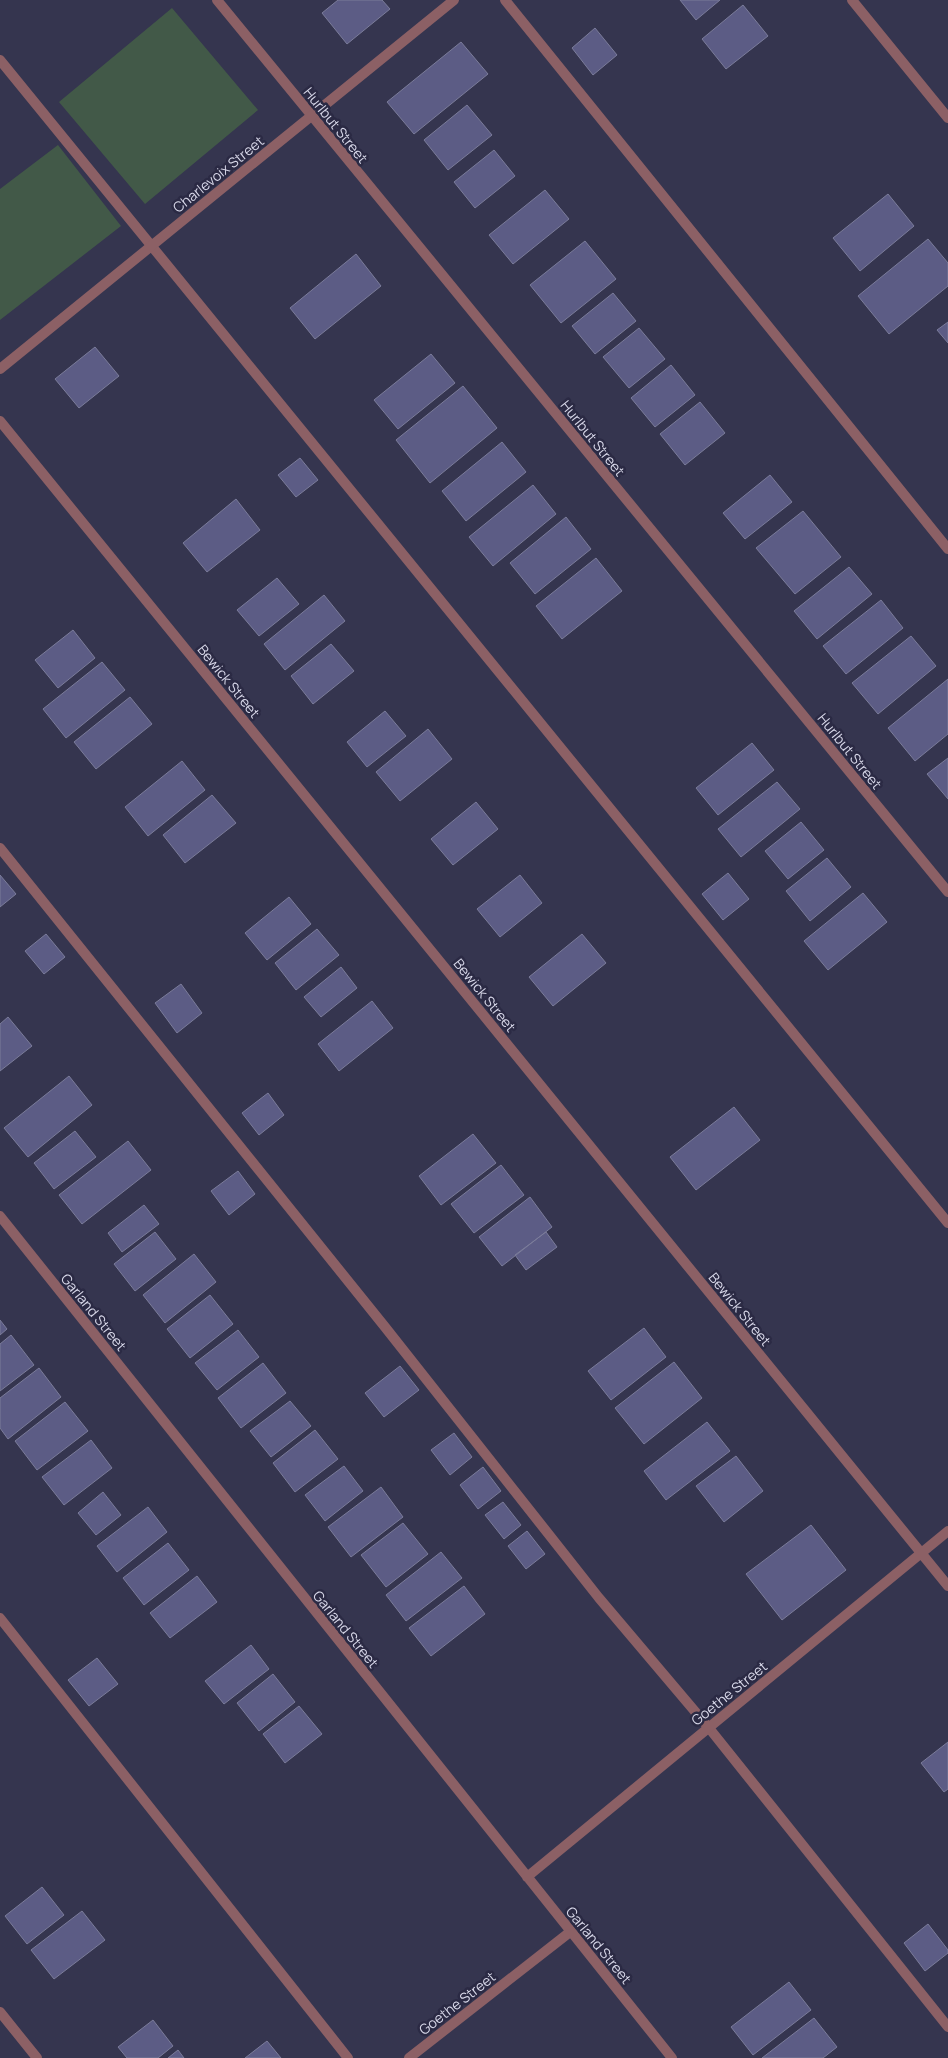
<svg xmlns="http://www.w3.org/2000/svg" width="948" height="2058" viewBox="0 0 948 2058" font-family="Manrope,sans-serif">
	<style>
		.green { fill: #425948 }
		.building { fill: #5c5c85; stroke: #7b7c9a }
		.lines { fill: none; stroke-linecap: round; stroke-linejoin: round }
		.service { stroke: #8c6065; stroke-width: 10 }
		.minor { stroke: #8c6065; stroke-width: 10 }
		.tertiary { stroke: #8c6065; stroke-width: 10 }
		.labels { text-anchor: middle; dominant-baseline: central; stroke-width: 5; stroke-linejoin: round; paint-order: stroke }
		.street-label { font-size: 14px; fill: #d8d8e9; stroke: #2b2a44 }
	</style>
	<rect width="100%" height="100%" fill="#35354f"/>
	<!-- green -->
	<path class="green" d="M 172,8 L 258,110 L 145,204 L 59,102 Z
		M 58,145 L 121,226 L 0,320 L 0,189 Z"/>
	<!-- building -->
	<path class="building" d="M 338,0 L 382,0 L 390,9 L 347,44 L 322,13 Z
		M 680,0 L 720,0 L 696,20 Z
		M 743,5 L 768,36 L 726,69 L 702,39 Z
		M 595,28 L 617,55 L 593,75 L 572,48 Z
		M 461,42 L 488,74 L 414,134 L 387,102 Z
		M 467,105 L 492,135 L 448,170 L 424,140 Z
		M 494,150 L 515,176 L 475,208 L 454,182 Z
		M 545,190 L 569,219 L 513,264 L 489,235 Z
		M 888,194 L 914,226 L 860,271 L 833,238 Z
		M 928,239 L 948,263 L 948,286 L 889,334 L 858,296 Z
		M 585,241 L 616,279 L 561,323 L 530,285 Z
		M 356,254 L 381,286 L 315,339 L 290,308 Z
		M 613,293 L 636,321 L 595,354 L 572,326 Z
		M 948,322 L 948,343 L 937,330 Z
		M 639,328 L 665,359 L 629,388 L 603,357 Z
		M 95,347 L 119,376 L 79,408 L 55,379 Z
		M 431,354 L 455,383 L 398,429 L 374,400 Z
		M 671,365 L 695,395 L 655,427 L 631,398 Z
		M 463,386 L 497,428 L 430,483 L 396,440 Z
		M 700,402 L 725,433 L 685,465 L 660,434 Z
		M 502,442 L 526,472 L 466,521 L 442,491 Z
		M 300,458 L 318,480 L 296,497 L 278,475 Z
		M 770,475 L 792,502 L 745,539 L 723,513 Z
		M 533,485 L 556,514 L 493,566 L 469,537 Z
		M 236,499 L 260,530 L 207,572 L 183,543 Z
		M 803,511 L 841,557 L 795,594 L 756,548 Z
		M 566,517 L 591,549 L 535,594 L 510,563 Z
		M 596,558 L 622,591 L 562,639 L 536,606 Z
		M 849,567 L 872,594 L 817,639 L 794,611 Z
		M 277,578 L 299,604 L 259,636 L 237,610 Z
		M 324,595 L 345,621 L 285,670 L 264,644 Z
		M 881,600 L 903,628 L 846,674 L 823,646 Z
		M 73,630 L 95,658 L 58,688 L 35,660 Z
		M 911,636 L 936,666 L 878,714 L 852,683 Z
		M 331,644 L 354,671 L 313,704 L 291,676 Z
		M 102,662 L 125,690 L 66,738 L 43,709 Z
		M 948,679 L 948,734 L 915,761 L 888,728 Z
		M 130,697 L 152,724 L 96,769 L 74,742 Z
		M 385,711 L 406,736 L 367,767 L 347,742 Z
		M 428,729 L 452,759 L 400,801 L 376,772 Z
		M 752,743 L 774,770 L 718,815 L 696,788 Z
		M 948,758 L 948,799 L 927,774 Z
		M 182,761 L 205,790 L 148,836 L 125,807 Z
		M 777,782 L 800,809 L 741,857 L 718,829 Z
		M 212,795 L 236,823 L 185,863 L 163,835 Z
		M 476,802 L 498,829 L 453,865 L 431,839 Z
		M 801,822 L 824,850 L 788,879 L 765,851 Z
		M 827,858 L 851,887 L 810,921 L 786,891 Z
		M 728,873 L 749,899 L 723,920 L 702,894 Z
		M 0,875 L 16,894 L 0,907 Z
		M 520,875 L 542,903 L 500,937 L 477,909 Z
		M 863,893 L 887,922 L 828,970 L 804,941 Z
		M 289,897 L 311,924 L 267,960 L 245,933 Z
		M 317,929 L 339,955 L 296,990 L 275,963 Z
		M 46,934 L 65,957 L 44,974 L 25,951 Z
		M 582,934 L 606,963 L 553,1006 L 529,977 Z
		M 341,967 L 357,988 L 321,1017 L 304,997 Z
		M 181,984 L 202,1013 L 177,1033 L 155,1003 Z
		M 372,1001 L 393,1028 L 339,1071 L 318,1044 Z
		M 8,1017 L 32,1046 L 0,1071 L 0,1024 Z
		M 69,1076 L 92,1105 L 28,1157 L 4,1128 Z
		M 268,1093 L 284,1115 L 259,1135 L 242,1113 Z
		M 734,1107 L 760,1140 L 696,1190 L 670,1157 Z
		M 75,1131 L 96,1157 L 54,1189 L 34,1163 Z
		M 473,1134 L 496,1163 L 441,1205 L 419,1176 Z
		M 128,1141 L 151,1170 L 82,1224 L 59,1195 Z
		M 501,1165 L 524,1195 L 474,1233 L 451,1204 Z
		M 238,1171 L 255,1194 L 229,1215 L 211,1191 Z
		M 530,1197 L 552,1227 L 502,1266 L 479,1237 Z
		M 144,1205 L 159,1224 L 122,1252 L 108,1233 Z
		M 155,1232 L 176,1259 L 135,1291 L 114,1264 Z
		M 546,1232 L 557,1247 L 526,1270 L 515,1255 Z
		M 194,1254 L 216,1282 L 165,1323 L 143,1295 Z
		M 210,1295 L 233,1324 L 190,1358 L 167,1329 Z
		M 0,1320 L 7,1329 L 0,1335 Z
		M 644,1328 L 666,1357 L 611,1400 L 588,1371 Z
		M 238,1330 L 259,1357 L 217,1390 L 195,1363 Z
		M 11,1335 L 34,1365 L 0,1391 L 0,1344 Z
		M 674,1362 L 702,1398 L 644,1444 L 615,1408 Z
		M 263,1363 L 286,1393 L 241,1428 L 218,1398 Z
		M 400,1366 L 419,1390 L 384,1417 L 365,1393 Z
		M 39,1368 L 61,1397 L 8,1439 L 0,1428 L 0,1398 Z
		M 290,1401 L 311,1426 L 271,1457 L 250,1431 Z
		M 65,1402 L 88,1431 L 37,1470 L 15,1441 Z
		M 707,1422 L 730,1451 L 666,1500 L 644,1471 Z
		M 315,1430 L 338,1459 L 295,1492 L 273,1463 Z
		M 454,1433 L 472,1457 L 450,1475 L 431,1450 Z
		M 91,1440 L 112,1468 L 64,1505 L 42,1477 Z
		M 736,1456 L 763,1491 L 724,1522 L 696,1486 Z
		M 344,1466 L 363,1491 L 325,1521 L 305,1495 Z
		M 483,1467 L 501,1491 L 478,1509 L 460,1485 Z
		M 381,1487 L 403,1517 L 351,1557 L 328,1527 Z
		M 103,1492 L 121,1515 L 96,1535 L 78,1513 Z
		M 503,1502 L 521,1525 L 504,1539 L 485,1515 Z
		M 148,1507 L 167,1532 L 117,1572 L 97,1546 Z
		M 403,1523 L 428,1554 L 386,1587 L 361,1555 Z
		M 811,1525 L 846,1570 L 782,1620 L 746,1574 Z
		M 527,1531 L 545,1554 L 526,1569 L 508,1546 Z
		M 168,1543 L 189,1570 L 144,1605 L 123,1578 Z
		M 441,1552 L 462,1578 L 406,1621 L 386,1595 Z
		M 197,1576 L 217,1602 L 170,1638 L 150,1613 Z
		M 464,1586 L 485,1614 L 431,1656 L 409,1628 Z
		M 251,1645 L 269,1669 L 224,1704 L 205,1681 Z
		M 97,1658 L 118,1684 L 89,1706 L 68,1680 Z
		M 273,1674 L 295,1702 L 259,1731 L 237,1703 Z
		M 299,1706 L 322,1734 L 285,1763 L 263,1734 Z
		M 948,1742 L 948,1789 L 944,1792 L 921,1763 Z
		M 42,1887 L 64,1915 L 27,1944 L 5,1916 Z
		M 82,1911 L 105,1940 L 54,1979 L 31,1950 Z
		M 928,1924 L 948,1950 L 948,1953 L 925,1971 L 904,1943 Z
		M 789,1982 L 811,2010 L 753,2055 L 731,2027 Z
		M 814,2018 L 837,2047 L 823,2058 L 762,2058 Z
		M 153,2020 L 173,2046 L 158,2058 L 127,2058 L 118,2047 Z
		M 267,2041 L 281,2058 L 245,2058 Z
		M 178,2050 L 184,2058 L 168,2058 Z"/>
	<g class="lines">
		<!-- service -->
		<path class="service" d="M 505,0 L 948,549
			M 0,60 L 948,1223
			M 0,848 L 385,1327 L 599,1598 L 709,1728 L 948,2027
			M 0,1618 L 348,2058"/>
		<!-- minor -->
		<path class="minor" d="M 217,0 L 948,892
			M 0,421 L 948,1586
			M 0,1216 L 672,2058
			M 527,1877 L 948,1531
			M 0,2012 L 37,2058
			M 409,2058 L 570,1932"/>
		<!-- tertiary -->
		<path class="tertiary" d="M 852,0 L 948,118
			M 0,369 L 454,0"/>
	</g>
	<g class="labels">
		<!-- street labels -->
		<g class="street-label">
			<text transform="translate(336 125) rotate(51)">Hurlbut Street</text>
			<text transform="translate(218 174) rotate(-39)">Charlevoix Street</text>
			<text transform="translate(593 438) rotate(51)">Hurlbut Street</text>
			<text transform="translate(229 681) rotate(51)">Bewick Street</text>
			<text transform="translate(850 751) rotate(51)">Hurlbut Street</text>
			<text transform="translate(485 995) rotate(51)">Bewick Street</text>
			<text transform="translate(740 1309) rotate(51)">Bewick Street</text>
			<text transform="translate(94 1312) rotate(51)">Garland Street</text>
			<text transform="translate(346 1629) rotate(51)">Garland Street</text>
			<text transform="translate(729 1693) rotate(-39)">Goethe Street</text>
			<text transform="translate(599 1945) rotate(51)">Garland Street</text>
			<text transform="translate(457 2003) rotate(-38)">Goethe Street</text>
		</g>
	</g>
</svg>
